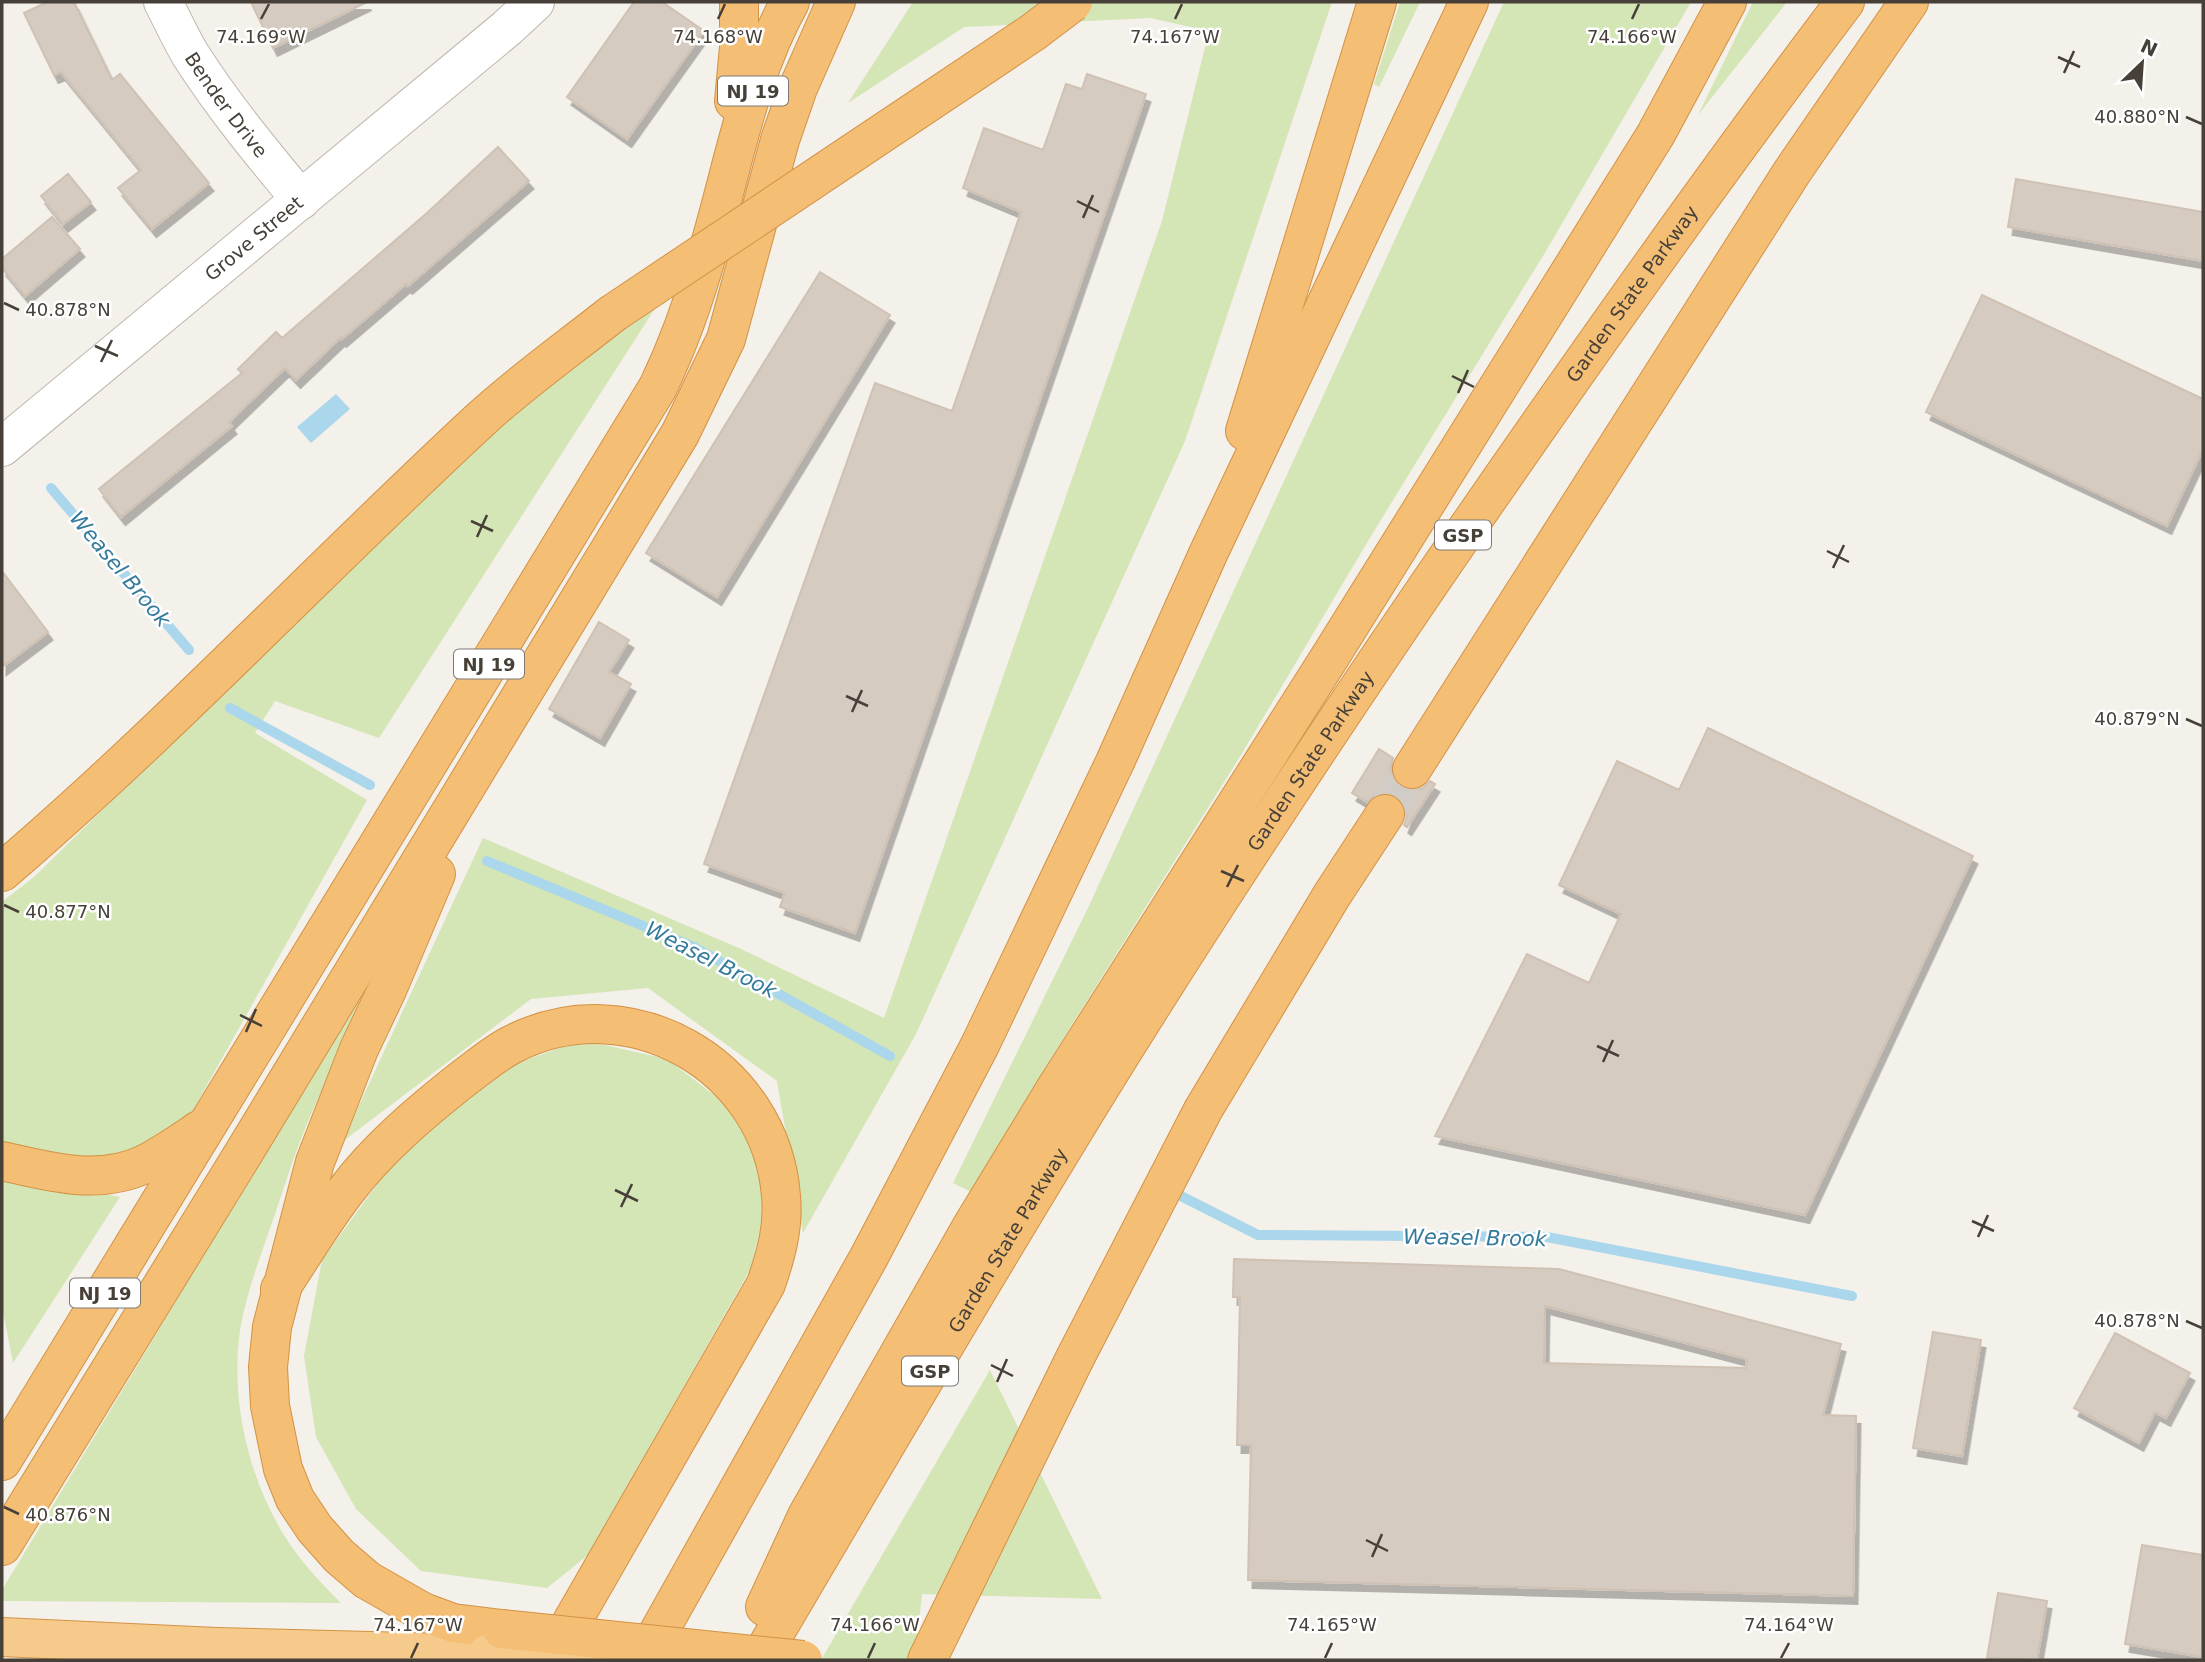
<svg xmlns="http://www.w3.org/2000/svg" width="2205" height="1662" viewBox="0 0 2205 1662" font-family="'DejaVu Sans',sans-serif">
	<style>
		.green { fill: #d4e5b6 }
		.water { fill: #abd7ec }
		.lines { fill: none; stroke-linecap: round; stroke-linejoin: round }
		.stream { stroke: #abd7ec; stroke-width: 10 }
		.building { fill: #d5cbc0; stroke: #cfc2b4; stroke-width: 2; fill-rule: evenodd; filter: url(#shadow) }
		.motorway-tunnel { stroke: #d1cdc6; stroke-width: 38; stroke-dasharray: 38 19; stroke-linecap: butt }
		.minor-casing { stroke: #bfb7ad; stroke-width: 40 }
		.tertiary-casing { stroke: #bfb7ad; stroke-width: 40 }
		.trunk-casing { stroke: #d39245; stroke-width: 40 }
		.motorway-casing { stroke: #d39245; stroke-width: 40 }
		.minor { stroke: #fff; stroke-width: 38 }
		.tertiary { stroke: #fff; stroke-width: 38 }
		.trunk { stroke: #f6ca8a; stroke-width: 38 }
		.motorway { stroke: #f4be75; stroke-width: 38 }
		.trunk-bridge-casing { stroke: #d39245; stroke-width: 40; stroke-linecap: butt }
		.motorway-bridge-casing { stroke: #d39245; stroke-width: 40; stroke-linecap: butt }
		.trunk-bridge { stroke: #f6ca8a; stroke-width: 38 }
		.motorway-bridge { stroke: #f4be75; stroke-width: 38 }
		.ticks { fill: none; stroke: #474038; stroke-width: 2.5 }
		.labels { text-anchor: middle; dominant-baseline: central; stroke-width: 5; stroke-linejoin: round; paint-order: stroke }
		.shield { fill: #fff; stroke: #7e7974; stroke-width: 2 }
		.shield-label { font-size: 18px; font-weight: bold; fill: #474038 }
		.street-label { font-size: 19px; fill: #474038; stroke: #fff }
		.water-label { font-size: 21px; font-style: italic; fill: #347a9c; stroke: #fff }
		.ticks-label { font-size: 18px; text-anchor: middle; fill: #474038; stroke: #fff; stroke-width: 5; stroke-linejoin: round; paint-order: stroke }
	</style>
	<defs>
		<filter id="shadow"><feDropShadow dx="4.5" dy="8" stdDeviation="0" flood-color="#0004"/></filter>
	</defs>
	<rect width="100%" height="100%" fill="#f4f0ea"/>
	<!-- green -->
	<path class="green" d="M 913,2 L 1332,2 L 1185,441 L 916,1034 L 803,1233 L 777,1081 L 648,988 L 531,999 L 342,1142 L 483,838 L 741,949 L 884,1018 L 1162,221 L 1209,31 L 1150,18 L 964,27 L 848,103 Z
		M 1400,2 L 1420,2 L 1379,87 L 1374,84 Z
		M 1504,2 L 1691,2 L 1546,251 L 1371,536 L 1241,755 L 1048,1063 L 971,1192 L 953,1183 L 1088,908 Z
		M 1753,2 L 1787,2 L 1698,115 Z
		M 654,310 L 379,738 L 275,701 L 255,733 L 367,800 L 193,1110 L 161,1141 L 104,1161 L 2,1145 L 2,902 L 35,876 L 541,380 Z
		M 357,1001 L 362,1003 C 344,1041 326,1080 309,1119 C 296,1149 286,1182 275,1214 C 262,1252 247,1290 240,1330 C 230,1403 249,1482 289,1543 C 304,1565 322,1584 341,1603 L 2,1601 L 2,1590 Z
		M 582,1040 L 667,1059 L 743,1117 L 770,1189 L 751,1268 L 588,1555 L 547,1588 L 421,1571 L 356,1509 L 316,1437 L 304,1356 L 322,1260 L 392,1164 L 492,1072 Z
		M 2,1174 L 120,1197 L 13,1363 L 2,1306 Z
		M 990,1370 L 1102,1599 L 922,1594 L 915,1660 L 821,1660 Z"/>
	<!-- water -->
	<path class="water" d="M 336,394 L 350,409 L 311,443 L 297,427 Z"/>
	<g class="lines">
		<!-- stream -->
		<path class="stream" d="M 51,488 L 189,650
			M 230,708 L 370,785
			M 487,861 L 694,947 L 890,1056
			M 1171,1191 L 1258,1235 L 1547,1237 L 1852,1296"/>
	</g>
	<!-- building -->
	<path class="building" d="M 47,2 L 74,2 L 112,80 L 120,74 L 209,183 L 152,229 L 118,188 L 141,170 L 61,72 L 54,75 L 24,13 Z
		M 251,2 L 367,2 L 273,48 Z
		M 634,2 L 662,2 L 704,31 L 627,139 L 567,97 Z
		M 1087,74 L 1146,94 L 855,933 L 780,907 L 785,893 L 704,864 L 875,383 L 952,411 L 1021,212 L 963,188 L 984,128 L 1043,150 L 1066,84 L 1082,89 Z
		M 498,147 L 529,181 L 408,286 L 406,284 L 342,339 L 341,337 L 296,380 L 285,368 L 229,422 L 232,426 L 121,517 L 99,489 L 242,373 L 238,369 L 276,332 L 282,338 L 427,213 Z
		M 68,174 L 91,202 L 63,224 L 41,196 Z
		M 2016,179 L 2203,212 L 2203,261 L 2008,227 Z
		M 52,217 L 80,249 L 25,296 L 2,268 L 2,259 Z
		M 820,272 L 890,315 L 717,597 L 646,553 Z
		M 1982,295 L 2203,399 L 2203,449 L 2167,526 L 1926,412 Z
		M 2,571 L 48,632 L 2,667 Z
		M 599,622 L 629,640 L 609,672 L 631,684 L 600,738 L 549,709 Z
		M 1708,728 L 1973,856 L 1805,1215 L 1435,1136 L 1527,954 L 1589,983 L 1621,914 L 1559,885 L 1617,761 L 1679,790 Z
		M 1379,749 L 1393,758 L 1390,769 L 1392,778 L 1401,788 L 1412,791 L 1423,788 L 1430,781 L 1435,784 L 1407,827 L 1404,825 L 1407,816 L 1405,805 L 1396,795 L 1386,792 L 1376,794 L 1367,802 L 1352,793 Z
		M 1234,1259 L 1559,1269 L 1841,1344 L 1823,1415 L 1856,1416 L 1853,1596 L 1248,1580 L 1251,1445 L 1237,1445 L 1240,1297 L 1233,1297 ZM 1545,1306 L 1747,1359 L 1746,1368 L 1544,1363 Z
		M 1933,1332 L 1981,1340 L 1962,1456 L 1913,1448 Z
		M 2115,1333 L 2190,1373 L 2166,1418 L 2155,1412 L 2139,1443 L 2074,1408 Z
		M 2142,1545 L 2203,1555 L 2203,1657 L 2125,1644 Z
		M 1998,1593 L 2047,1601 L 2037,1660 L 1987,1658 Z"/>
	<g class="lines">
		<!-- motorway-tunnel -->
		<path class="motorway-tunnel" d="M 1385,814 L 1412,769"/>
		<!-- minor casing -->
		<g class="minor-casing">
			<g id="minor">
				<path id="s1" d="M 163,2 C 172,19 180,37 190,54 C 223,106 262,153 301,200"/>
			</g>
		</g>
		<!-- tertiary casing -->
		<g class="tertiary-casing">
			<g id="tertiary">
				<path id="s2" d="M 2,447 L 507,28 L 535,2"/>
			</g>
		</g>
		<!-- trunk casing -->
		<g class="trunk-casing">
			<path id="trunk" d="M 2,1637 L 216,1647 L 487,1654"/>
		</g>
		<!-- motorway casing -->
		<g class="motorway-casing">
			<g id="motorway">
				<path d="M 734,101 L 739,47 L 739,2"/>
				<path d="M 1245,431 L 1377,2"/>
				<path d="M 1412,769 L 1792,172 L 1909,2"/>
				<path d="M 2,872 C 169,729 319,569 480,420 C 521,382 568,349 612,314"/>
				<path d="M 436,874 L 387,990 L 359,1049 L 315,1162 L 272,1327 L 268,1367 L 270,1406 L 283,1469 L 295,1499 L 315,1529 L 339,1556 L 367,1580 L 423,1612 L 453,1623 L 502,1629"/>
				<path d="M 2,1161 C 50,1172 98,1186 145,1164 C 165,1154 183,1141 201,1129"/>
				<path d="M 280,1289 C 302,1256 322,1222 345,1192 C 377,1149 422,1111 464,1078 C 479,1067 494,1054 511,1045 C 629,983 771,1066 781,1196 C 784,1227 776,1255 766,1284 L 550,1660"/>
				<path d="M 2,1461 L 658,387 C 679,343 695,298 708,251 C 733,168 747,79 790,2"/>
				<path d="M 2,1546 L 243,1154 L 680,434 L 726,339 L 780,140 L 798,88 L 836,2"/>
				<path d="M 765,1607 L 807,1516 L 972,1226 L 1056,1088 L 1328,660 L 1656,134 L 1727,2"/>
				<path d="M 643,1660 L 869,1257 L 980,1045 L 1115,762 L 1208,554 L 1469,2"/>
				<path id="s3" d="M 759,1660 C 872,1468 984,1276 1101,1086 C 1220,894 1345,706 1473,520 C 1594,345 1717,171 1845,2"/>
				<path d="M 927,1660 L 1075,1358 L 1203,1110 L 1332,895 L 1385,814"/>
			</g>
		</g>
		<!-- minor -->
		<use href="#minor" class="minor"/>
		<!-- tertiary -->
		<use href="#tertiary" class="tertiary"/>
		<!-- trunk -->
		<use href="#trunk" class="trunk"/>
		<!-- motorway -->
		<use href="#motorway" class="motorway"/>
		<!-- trunk-bridge casing -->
		<g class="trunk-bridge-casing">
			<path id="trunk-bridge" d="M 487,1654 L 624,1657"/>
		</g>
		<!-- motorway-bridge casing -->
		<g class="motorway-bridge-casing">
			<path id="motorway-bridge" d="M 612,314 L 1032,33 L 1073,2
				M 502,1629 L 803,1660"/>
		</g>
		<!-- trunk-bridge -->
		<use href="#trunk-bridge" class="trunk-bridge"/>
		<!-- motorway-bridge -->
		<use href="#motorway-bridge" class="motorway-bridge"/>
	</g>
	<!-- ticks -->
	<path class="ticks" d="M 261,19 L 269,4M 718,19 L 725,4M 1175,19 L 1182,4M 1632,19 L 1639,4M 2058,57 L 2080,67M 2064,73 L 2074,51M 2186,117 L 2202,124M 1077,201 L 1099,212M 1083,218 L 1093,195M 4,303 L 19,310M 95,346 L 118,356M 101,362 L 112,340M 1452,376 L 1474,387M 1458,393 L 1468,370M 471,521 L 493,531M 477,537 L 487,515M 1827,551 L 1849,562M 1833,568 L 1844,545M 846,696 L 868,706M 852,712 L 862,690M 2186,719 L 2202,726M 1221,871 L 1244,881M 1227,887 L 1238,865M 4,905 L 19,912M 240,1015 L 262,1026M 246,1032 L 256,1009M 1597,1046 L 1619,1056M 1603,1062 L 1613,1040M 615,1190 L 638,1201M 621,1207 L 632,1184M 1972,1221 L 1994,1231M 1978,1237 L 1988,1215M 2186,1321 L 2202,1328M 991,1365 L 1013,1376M 997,1382 L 1007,1359M 4,1507 L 19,1514M 1366,1540 L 1388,1551M 1372,1557 L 1382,1534M 411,1658 L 418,1643M 868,1658 L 875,1643M 1325,1658 L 1332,1643M 1781,1658 L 1789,1643"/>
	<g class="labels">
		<!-- shield labels -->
		<g class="shield">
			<rect x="718" y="76.5" width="70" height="29" rx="5"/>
			<rect x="1435" y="520.5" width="56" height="29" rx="5"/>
			<rect x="454" y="649.5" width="70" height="29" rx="5"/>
			<rect x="70" y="1278.5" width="70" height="29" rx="5"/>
			<rect x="902" y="1356.5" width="56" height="29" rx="5"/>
		</g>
		<g class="shield-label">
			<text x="753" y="91">NJ 19</text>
			<text x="1463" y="535">GSP</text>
			<text x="489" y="664">NJ 19</text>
			<text x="105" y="1293">NJ 19</text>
			<text x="930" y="1371">GSP</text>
		</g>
		<!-- street labels -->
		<g class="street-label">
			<text stroke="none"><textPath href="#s1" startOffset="121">Bender Drive</textPath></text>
			<text stroke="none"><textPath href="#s2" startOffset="327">Grove Street</textPath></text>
			<text stroke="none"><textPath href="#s3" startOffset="1622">Garden State Parkway</textPath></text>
			<text stroke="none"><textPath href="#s3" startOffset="1055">Garden State Parkway</textPath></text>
			<text stroke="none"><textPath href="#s3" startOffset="488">Garden State Parkway</textPath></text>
		</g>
		<!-- water labels -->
		<g class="water-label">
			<text transform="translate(120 569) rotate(50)">Weasel Brook</text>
			<text transform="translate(711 960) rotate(27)">Weasel Brook</text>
			<text transform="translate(1475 1238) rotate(1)">Weasel Brook</text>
		</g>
	</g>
	<g class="ticks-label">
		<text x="261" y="43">74.169°W</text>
		<text x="718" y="43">74.168°W</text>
		<text x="1175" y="43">74.167°W</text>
		<text x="1632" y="43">74.166°W</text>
		<text x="2137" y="123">40.880°N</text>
		<text x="68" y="316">40.878°N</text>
		<text x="2137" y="725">40.879°N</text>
		<text x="68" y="918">40.877°N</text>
		<text x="2137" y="1327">40.878°N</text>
		<text x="68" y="1521">40.876°N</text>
		<text x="418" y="1631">74.167°W</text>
		<text x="875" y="1631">74.166°W</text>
		<text x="1332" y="1631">74.165°W</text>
		<text x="1789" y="1631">74.164°W</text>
	</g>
	<!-- border -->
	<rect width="2205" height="1662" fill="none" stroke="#474038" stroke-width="7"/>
	<!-- north arrow -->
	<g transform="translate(2142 63) rotate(25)" stroke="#ffffff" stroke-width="5" paint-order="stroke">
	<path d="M0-5L12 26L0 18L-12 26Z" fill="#474038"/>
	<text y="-10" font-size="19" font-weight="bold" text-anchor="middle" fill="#474038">N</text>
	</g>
</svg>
